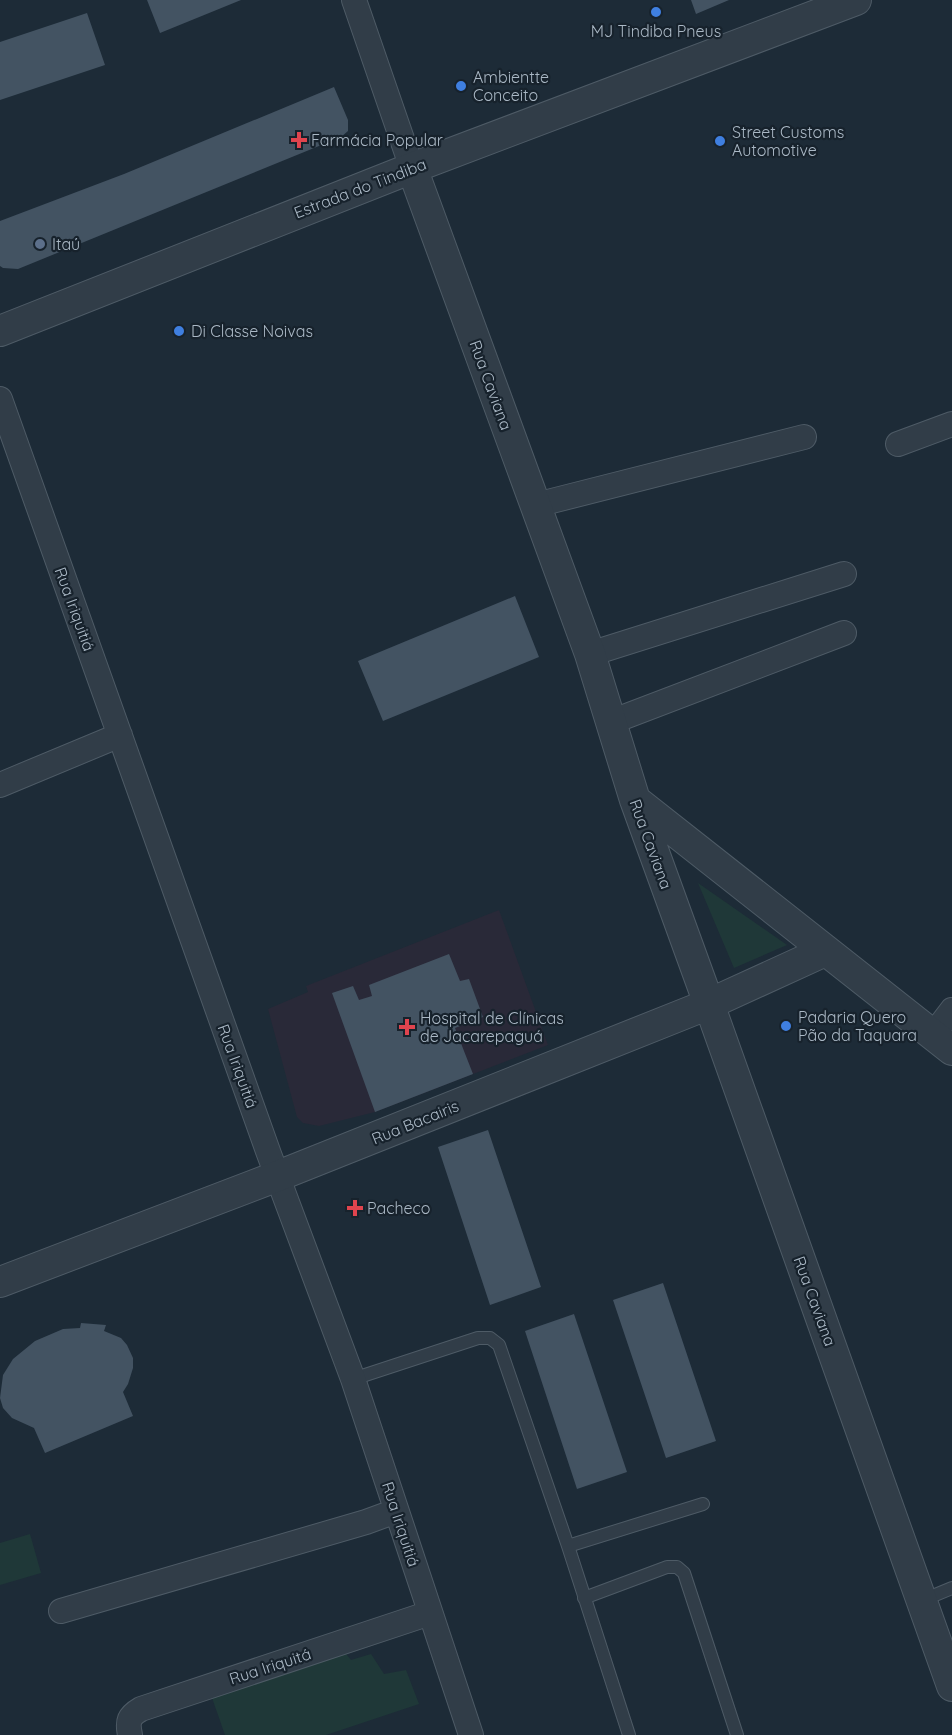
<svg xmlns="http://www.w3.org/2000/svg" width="952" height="1735" viewBox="0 0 952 1735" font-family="Quicksand,sans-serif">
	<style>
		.medical { fill: #292938 }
		.green { fill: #1f3838 }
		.building { fill: #435362 }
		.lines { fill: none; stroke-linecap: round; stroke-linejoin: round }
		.service-casing { stroke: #4e5b66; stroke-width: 14 }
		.minor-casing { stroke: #4e5b66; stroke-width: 26 }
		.tertiary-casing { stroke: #4e5b66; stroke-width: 32 }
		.service { stroke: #313d48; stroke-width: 12 }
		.minor { stroke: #313d48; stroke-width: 24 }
		.tertiary { stroke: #313d48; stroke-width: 30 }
		.shop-dot { fill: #3f7fe0; stroke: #17222c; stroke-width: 2 }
		.health-dot { fill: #e0444e; stroke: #17222c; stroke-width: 2 }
		.service-dot { fill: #5c6f8a; stroke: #17222c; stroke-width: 2 }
		.labels { text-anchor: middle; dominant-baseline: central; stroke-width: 4.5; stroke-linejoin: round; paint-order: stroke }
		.poi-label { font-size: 16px; fill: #aab8c5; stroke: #17222c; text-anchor: start }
		.street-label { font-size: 16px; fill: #aab8c5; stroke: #17222c }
	</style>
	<rect width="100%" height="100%" fill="#1d2b37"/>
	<!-- medical -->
	<path class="medical" d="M 499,910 L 548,1045 L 375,1112 L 319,1126 L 303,1123 L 297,1117 L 268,1009 L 308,992 L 306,986 Z"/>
	<!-- green -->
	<path class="green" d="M 698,883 L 787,945 L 734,968 Z
		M 30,1534 L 41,1573 L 0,1585 L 0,1543 Z
		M 343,1650 L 351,1660 L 371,1654 L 384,1674 L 406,1670 L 419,1704 L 326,1735 L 225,1735 L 211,1695 Z"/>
	<!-- building -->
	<path class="building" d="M 147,0 L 241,0 L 160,33 Z
		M 691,0 L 729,0 L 696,14 Z
		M 87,13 L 105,65 L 0,100 L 0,42 Z
		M 334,87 L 348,120 L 348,131 L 341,137 L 18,269 L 3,268 L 0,266 L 0,221 L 124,174 Z
		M 515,596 L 539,657 L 383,721 L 358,661 Z
		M 449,954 L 460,981 L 469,979 L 483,1017 L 455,1028 L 473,1074 L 375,1112 L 332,993 L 353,986 L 359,1000 L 372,996 L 369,985 Z
		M 488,1130 L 541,1287 L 490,1305 L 438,1147 Z
		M 663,1283 L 716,1441 L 666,1458 L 613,1300 Z
		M 574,1314 L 627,1472 L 577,1489 L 525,1331 Z
		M 81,1323 L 106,1325 L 104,1331 L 121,1338 L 127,1345 L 133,1358 L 133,1368 L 128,1384 L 123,1392 L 133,1416 L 45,1453 L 34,1428 L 12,1418 L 3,1408 L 0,1398 L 3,1375 L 13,1359 L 35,1341 L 63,1329 L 80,1328 Z"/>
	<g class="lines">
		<!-- service casing -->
		<g class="service-casing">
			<path id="service" d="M 353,1379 L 478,1338 L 490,1338 L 499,1345 L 568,1546 L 629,1735
				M 568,1546 L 703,1504
				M 584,1598 L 667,1567 L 677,1567 L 684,1573 L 737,1735
				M 923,1600 L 952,1588"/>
		</g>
		<!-- minor casing -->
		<g class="minor-casing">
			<path id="minor" d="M 354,0 L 412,168
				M 0,399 L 269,1154 L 353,1379 L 471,1735
				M 898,444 L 952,424
				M 536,505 L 804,437
				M 590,654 L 844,574
				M 611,722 L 844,633
				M 0,785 L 120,735
				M 933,1035 L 952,1010
				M 61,1611 L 366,1522 L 396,1511
				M 130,1735 C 127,1721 129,1716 141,1709 L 430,1613"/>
		</g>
		<!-- tertiary casing -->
		<g class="tertiary-casing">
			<path id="tertiary" d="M 412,168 L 590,654 L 635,800 L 709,1004 L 952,1686
				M 0,331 L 412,168 L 856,0
				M 635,800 L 952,1050
				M 0,1282 L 278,1176 L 709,1004 L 825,951"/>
		</g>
		<!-- service -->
		<use href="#service" class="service"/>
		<!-- minor -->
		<use href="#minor" class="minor"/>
		<!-- tertiary -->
		<use href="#tertiary" class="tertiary"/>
	</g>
	<!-- markers -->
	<g class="shop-dot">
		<circle cx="656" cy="12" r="6"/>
		<circle cx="461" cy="86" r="6"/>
		<circle cx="720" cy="141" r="6"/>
		<circle cx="179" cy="331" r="6"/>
		<circle cx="786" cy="1026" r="6"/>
	</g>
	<g class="health-dot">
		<path d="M296 131h6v6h6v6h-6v6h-6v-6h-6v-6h6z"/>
		<path d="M404 1018h6v6h6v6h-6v6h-6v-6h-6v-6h6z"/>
		<path d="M352 1199h6v6h6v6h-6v6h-6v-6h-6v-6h6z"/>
	</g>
	<circle class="service-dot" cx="40" cy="244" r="6"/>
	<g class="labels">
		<!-- poi labels -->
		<g class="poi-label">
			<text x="656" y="31" text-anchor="middle">MJ Tindiba Pneus</text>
			<text x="473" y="77">Ambientte<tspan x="473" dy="18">Conceito</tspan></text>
			<text x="732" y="132">Street Customs<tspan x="732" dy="18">Automotive</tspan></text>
			<text x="311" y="140">Farmácia Popular</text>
			<text x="52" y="244">Itaú</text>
			<text x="191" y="331">Di Classe Noivas</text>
			<text x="798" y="1017">Padaria Quero<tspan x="798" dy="18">Pão da Taquara</tspan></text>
			<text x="420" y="1018">Hospital de Clínicas<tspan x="420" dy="18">de Jacarepaguá</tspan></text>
			<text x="367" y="1208">Pacheco</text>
		</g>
		<!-- street labels -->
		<g class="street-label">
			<text transform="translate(360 188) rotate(-21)">Estrada do Tindiba</text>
			<text transform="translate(491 385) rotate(70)">Rua Caviana</text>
			<text transform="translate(75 609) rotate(70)">Rua Iriquitiá</text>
			<text transform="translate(651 844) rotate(70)">Rua Caviana</text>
			<text transform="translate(238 1066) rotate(70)">Rua Iriquitiá</text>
			<text transform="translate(415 1122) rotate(-22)">Rua Bacairis</text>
			<text transform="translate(815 1301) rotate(70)">Rua Caviana</text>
			<text transform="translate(401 1524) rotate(72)">Rua Iriquitiá</text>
			<text transform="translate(270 1666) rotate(-18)">Rua Iriquitá</text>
		</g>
	</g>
</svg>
